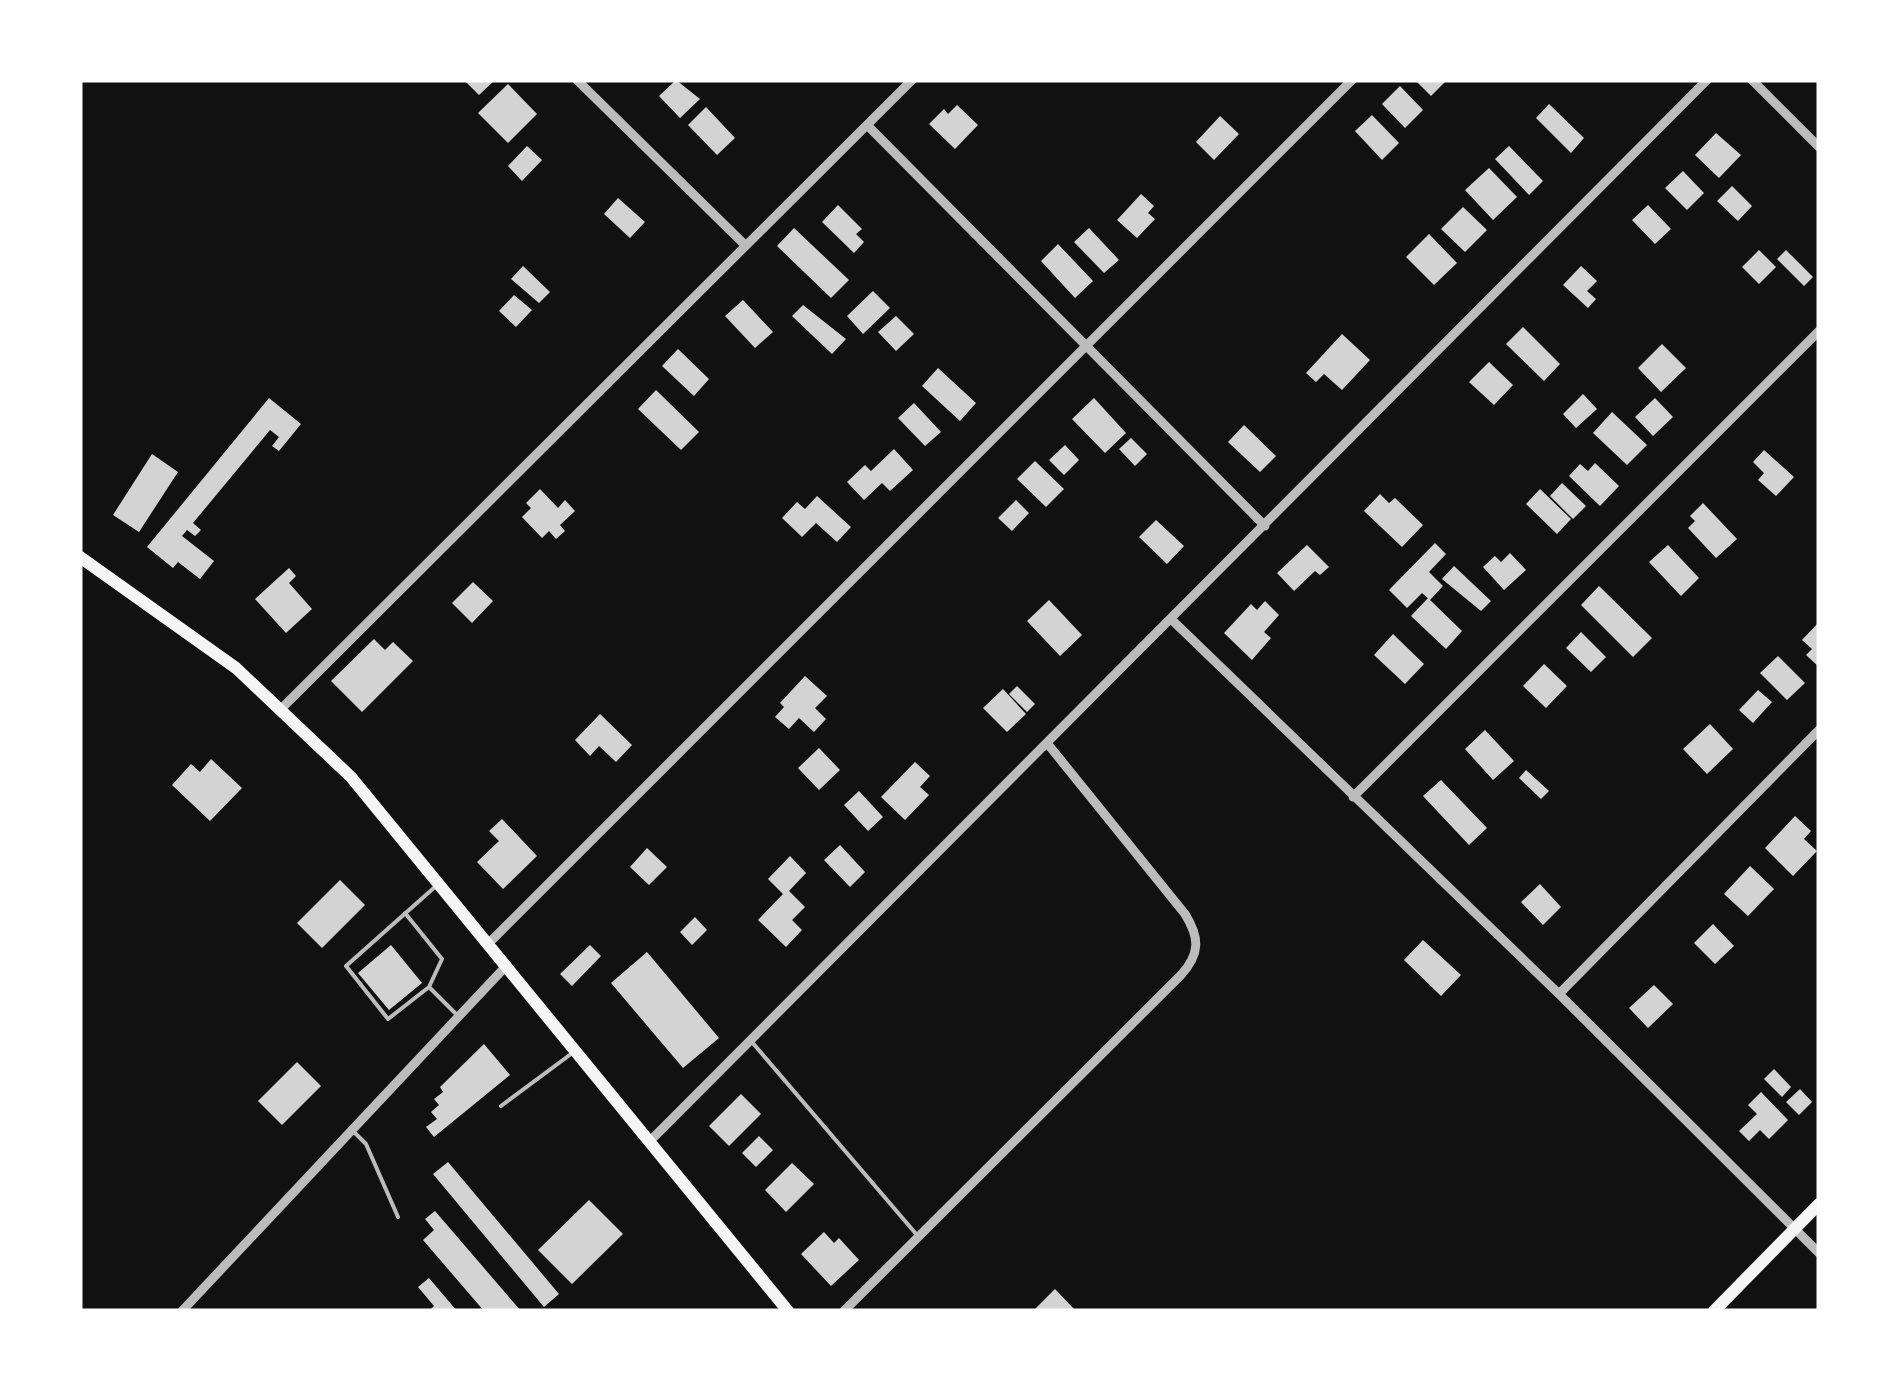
<svg xmlns="http://www.w3.org/2000/svg" width="1899" height="1391" viewBox="0 0 1899 1391" font-family="'Noto Serif',serif">
	<style>
		.building { fill: #d3d3d3 }
		.lines { fill: none; stroke-linecap: round; stroke-linejoin: round }
		.service { stroke: #bcbcbc; stroke-width: 4 }
		.minor { stroke: #bcbcbc; stroke-width: 9 }
		.primary { stroke: #f5f5f5; stroke-width: 12 }
	</style>
	<rect width="100%" height="100%" fill="#111"/>
	<!-- building -->
	<path class="building" d="M 464,80 L 495,80 L 479,95 Z
		M 676,80 L 700,99 L 680,118 L 659,96 Z
		M 1415,80 L 1447,80 L 1431,96 Z
		M 508,84 L 537,114 L 508,143 L 478,113 Z
		M 1400,86 L 1423,110 L 1405,128 L 1382,104 Z
		M 1549,104 L 1584,138 L 1571,153 L 1536,118 Z
		M 957,105 L 978,125 L 955,149 L 929,124 L 944,109 L 948,114 Z
		M 706,107 L 735,138 L 717,155 L 688,125 Z
		M 1372,115 L 1399,143 L 1382,160 L 1355,131 Z
		M 1220,116 L 1239,134 L 1214,160 L 1196,142 Z
		M 1716,133 L 1741,155 L 1719,178 L 1695,155 Z
		M 527,146 L 542,160 L 522,181 L 508,166 Z
		M 1509,146 L 1543,181 L 1529,195 L 1495,159 Z
		M 1489,168 L 1517,197 L 1493,220 L 1465,190 Z
		M 1683,171 L 1704,193 L 1687,210 L 1665,188 Z
		M 1732,186 L 1752,206 L 1738,221 L 1717,201 Z
		M 1141,194 L 1154,206 L 1148,213 L 1155,219 L 1137,238 L 1117,220 Z
		M 618,198 L 645,222 L 630,238 L 604,214 Z
		M 838,205 L 862,229 L 856,234 L 864,242 L 854,253 L 822,222 Z
		M 1648,205 L 1671,229 L 1655,244 L 1632,220 Z
		M 1463,207 L 1487,230 L 1465,252 L 1441,229 Z
		M 794,228 L 849,280 L 831,298 L 777,246 Z
		M 1089,228 L 1119,260 L 1104,273 L 1074,242 Z
		M 1429,234 L 1457,263 L 1434,285 L 1406,257 Z
		M 1058,244 L 1093,281 L 1075,298 L 1041,261 Z
		M 1759,250 L 1776,267 L 1759,284 L 1742,267 Z
		M 1786,250 L 1813,277 L 1804,286 L 1777,259 Z
		M 523,266 L 550,292 L 539,303 L 511,279 Z
		M 1581,266 L 1597,281 L 1587,291 L 1596,299 L 1588,308 L 1563,285 Z
		M 873,291 L 890,308 L 863,334 L 847,316 Z
		M 514,295 L 532,310 L 516,327 L 499,311 Z
		M 743,300 L 773,332 L 755,348 L 725,316 Z
		M 803,305 L 846,339 L 832,354 L 792,316 Z
		M 896,316 L 914,334 L 896,351 L 878,332 Z
		M 1523,327 L 1560,364 L 1544,381 L 1506,344 Z
		M 1342,334 L 1370,360 L 1342,390 L 1324,374 L 1316,382 L 1306,373 Z
		M 1662,344 L 1686,368 L 1661,392 L 1638,368 Z
		M 678,349 L 709,379 L 694,396 L 662,366 Z
		M 1489,362 L 1513,385 L 1494,405 L 1469,382 Z
		M 938,368 L 976,403 L 960,421 L 922,386 Z
		M 656,390 L 699,432 L 681,450 L 638,409 Z
		M 1583,394 L 1597,409 L 1576,428 L 1563,414 Z
		M 269,398 L 301,424 L 279,451 L 272,446 L 279,437 L 270,430 L 193,523 L 201,530 L 195,536 L 187,530 L 182,536 L 214,561 L 200,579 L 178,562 L 173,568 L 147,547 Z
		M 1094,398 L 1126,433 L 1105,453 L 1072,419 Z
		M 1655,398 L 1673,417 L 1653,436 L 1635,417 Z
		M 914,403 L 941,432 L 925,446 L 898,418 Z
		M 1612,412 L 1647,445 L 1627,465 L 1593,433 Z
		M 1244,425 L 1276,456 L 1260,472 L 1228,442 Z
		M 1131,438 L 1147,454 L 1135,466 L 1119,449 Z
		M 1065,445 L 1079,460 L 1064,475 L 1049,460 Z
		M 894,449 L 913,470 L 890,491 L 882,483 L 864,500 L 847,482 L 865,465 L 871,471 Z
		M 1764,450 L 1794,477 L 1776,496 L 1758,480 L 1764,473 L 1753,462 Z
		M 152,454 L 178,472 L 139,532 L 113,515 Z
		M 1035,461 L 1064,489 L 1046,507 L 1017,479 Z
		M 1595,463 L 1619,486 L 1600,506 L 1569,476 L 1580,464 L 1588,471 Z
		M 1562,483 L 1586,506 L 1573,519 L 1550,496 Z
		M 540,489 L 558,508 L 565,500 L 575,511 L 560,525 L 565,531 L 556,539 L 549,531 L 542,538 L 522,517 L 531,508 L 526,503 Z
		M 1540,489 L 1571,519 L 1557,534 L 1526,504 Z
		M 1380,494 L 1389,503 L 1395,498 L 1423,525 L 1402,547 L 1364,511 Z
		M 817,496 L 851,527 L 837,542 L 816,523 L 802,537 L 782,518 L 797,502 L 805,509 Z
		M 1016,500 L 1029,513 L 1012,531 L 998,518 Z
		M 1703,503 L 1737,539 L 1716,558 L 1688,528 L 1695,521 L 1690,516 Z
		M 1156,520 L 1184,546 L 1167,564 L 1139,537 Z
		M 1435,543 L 1446,554 L 1429,572 L 1443,586 L 1430,600 L 1422,593 L 1407,608 L 1389,590 Z
		M 1307,545 L 1329,567 L 1320,575 L 1315,571 L 1294,591 L 1277,573 Z
		M 1668,545 L 1699,578 L 1681,596 L 1649,562 Z
		M 1510,553 L 1526,570 L 1504,590 L 1483,567 L 1495,556 L 1501,562 Z
		M 1454,566 L 1491,601 L 1481,611 L 1442,579 Z
		M 289,568 L 296,576 L 289,583 L 312,609 L 286,633 L 255,599 Z
		M 473,582 L 493,601 L 472,623 L 452,603 Z
		M 1599,586 L 1652,638 L 1633,657 L 1581,605 Z
		M 1428,598 L 1462,631 L 1446,649 L 1411,616 Z
		M 1049,600 L 1082,635 L 1060,656 L 1027,621 Z
		M 1265,601 L 1279,615 L 1264,632 L 1271,638 L 1252,660 L 1224,633 L 1251,604 L 1257,610 Z
		M 1819,622 L 1819,667 L 1806,655 L 1812,649 L 1802,640 Z
		M 1581,632 L 1606,657 L 1591,672 L 1566,648 Z
		M 1393,634 L 1424,664 L 1405,684 L 1374,655 Z
		M 374,639 L 385,650 L 393,642 L 413,661 L 362,712 L 331,681 Z
		M 1778,656 L 1805,683 L 1787,700 L 1760,673 Z
		M 1544,664 L 1567,686 L 1546,708 L 1523,686 Z
		M 805,676 L 827,696 L 815,708 L 826,719 L 814,732 L 799,718 L 789,729 L 775,717 L 784,707 L 780,703 Z
		M 1017,686 L 1035,704 L 1027,712 L 1009,694 Z
		M 1003,689 L 1026,714 L 1007,732 L 983,708 Z
		M 1758,690 L 1772,702 L 1753,723 L 1739,710 Z
		M 600,714 L 632,745 L 616,762 L 599,746 L 590,756 L 575,740 Z
		M 1710,724 L 1733,749 L 1707,774 L 1683,749 Z
		M 1485,730 L 1514,761 L 1493,780 L 1465,749 Z
		M 819,748 L 840,770 L 819,790 L 798,768 Z
		M 211,759 L 242,788 L 210,821 L 172,785 L 191,764 L 200,772 Z
		M 915,762 L 930,776 L 920,787 L 929,795 L 905,820 L 881,797 Z
		M 1526,770 L 1549,791 L 1541,799 L 1519,778 Z
		M 1441,780 L 1487,828 L 1469,845 L 1423,796 Z
		M 859,791 L 883,817 L 868,831 L 844,805 Z
		M 1795,816 L 1811,831 L 1804,839 L 1817,851 L 1793,876 L 1765,848 Z
		M 502,819 L 537,856 L 503,889 L 477,862 L 499,841 L 489,831 Z
		M 840,845 L 865,872 L 850,887 L 824,860 Z
		M 647,848 L 667,867 L 649,885 L 630,867 Z
		M 790,856 L 806,873 L 789,891 L 805,907 L 792,920 L 802,930 L 786,947 L 758,920 L 783,894 L 768,879 Z
		M 1750,866 L 1774,889 L 1748,916 L 1724,894 Z
		M 340,880 L 365,905 L 322,948 L 297,923 Z
		M 1540,884 L 1561,907 L 1543,925 L 1521,902 Z
		M 695,917 L 707,930 L 692,945 L 680,932 Z
		M 1713,924 L 1734,946 L 1715,964 L 1694,943 Z
		M 1423,940 L 1461,975 L 1441,996 L 1404,960 Z
		M 391,945 L 422,983 L 389,1010 L 358,973 Z
		M 590,945 L 601,956 L 572,986 L 560,974 Z
		M 647,952 L 719,1038 L 683,1068 L 611,983 Z
		M 1654,985 L 1673,1004 L 1648,1028 L 1629,1008 Z
		M 484,1044 L 510,1075 L 434,1137 L 426,1127 L 437,1119 L 431,1112 L 439,1105 L 434,1099 L 443,1092 L 440,1087 Z
		M 297,1062 L 321,1086 L 282,1125 L 258,1101 Z
		M 1774,1069 L 1791,1087 L 1782,1097 L 1764,1079 Z
		M 1800,1089 L 1812,1102 L 1799,1115 L 1786,1102 Z
		M 1761,1092 L 1788,1120 L 1769,1139 L 1760,1130 L 1749,1141 L 1739,1131 L 1757,1114 L 1748,1105 Z
		M 741,1094 L 761,1114 L 729,1146 L 709,1126 Z
		M 759,1136 L 773,1150 L 756,1167 L 742,1153 Z
		M 448,1162 L 559,1294 L 544,1307 L 433,1174 Z
		M 792,1163 L 814,1184 L 786,1212 L 765,1190 Z
		M 589,1200 L 623,1234 L 572,1284 L 538,1250 Z
		M 435,1211 L 521,1311 L 484,1311 L 423,1240 L 434,1230 L 425,1219 Z
		M 824,1232 L 834,1243 L 839,1238 L 859,1260 L 831,1286 L 801,1254 Z
		M 429,1278 L 457,1311 L 429,1311 L 434,1306 L 418,1287 Z
		M 1055,1289 L 1076,1311 L 1033,1311 Z"/>
	<g class="lines">
		<!-- service -->
		<path class="service" d="M 436,886 L 346,966 L 388,1019 L 429,987 L 457,1015
			M 405,913 L 442,959 L 429,987
			M 751,1041 L 917,1235
			M 501,1106 L 571,1054
			M 352,1130 L 366,1144 L 398,1217"/>
		<!-- minor -->
		<path class="minor" d="M 577,80 L 744,244
			M 1752,80 L 1819,147
			M 867,125 L 1265,526
			M 1171,619 L 1559,994 L 1819,1253
			M 282,708 L 912,80
			M 1353,797 L 1819,331
			M 489,943 L 1352,80
			M 1559,994 L 1819,730
			M 650,1141 L 1707,80
			M 182,1311 L 507,965
			M 844,1311 L 1181,975 C 1200,954 1200,938 1185,914 L 1047,743"/>
		<!-- primary -->
		<path class="primary" d="M 80,557 L 236,668 L 351,777 L 788,1311
			M 1714,1311 L 1819,1204"/>
	</g>
	<!-- border -->
	<rect width="1899" height="1391" fill="none" stroke="#ffffff" stroke-width="165"/>
</svg>
